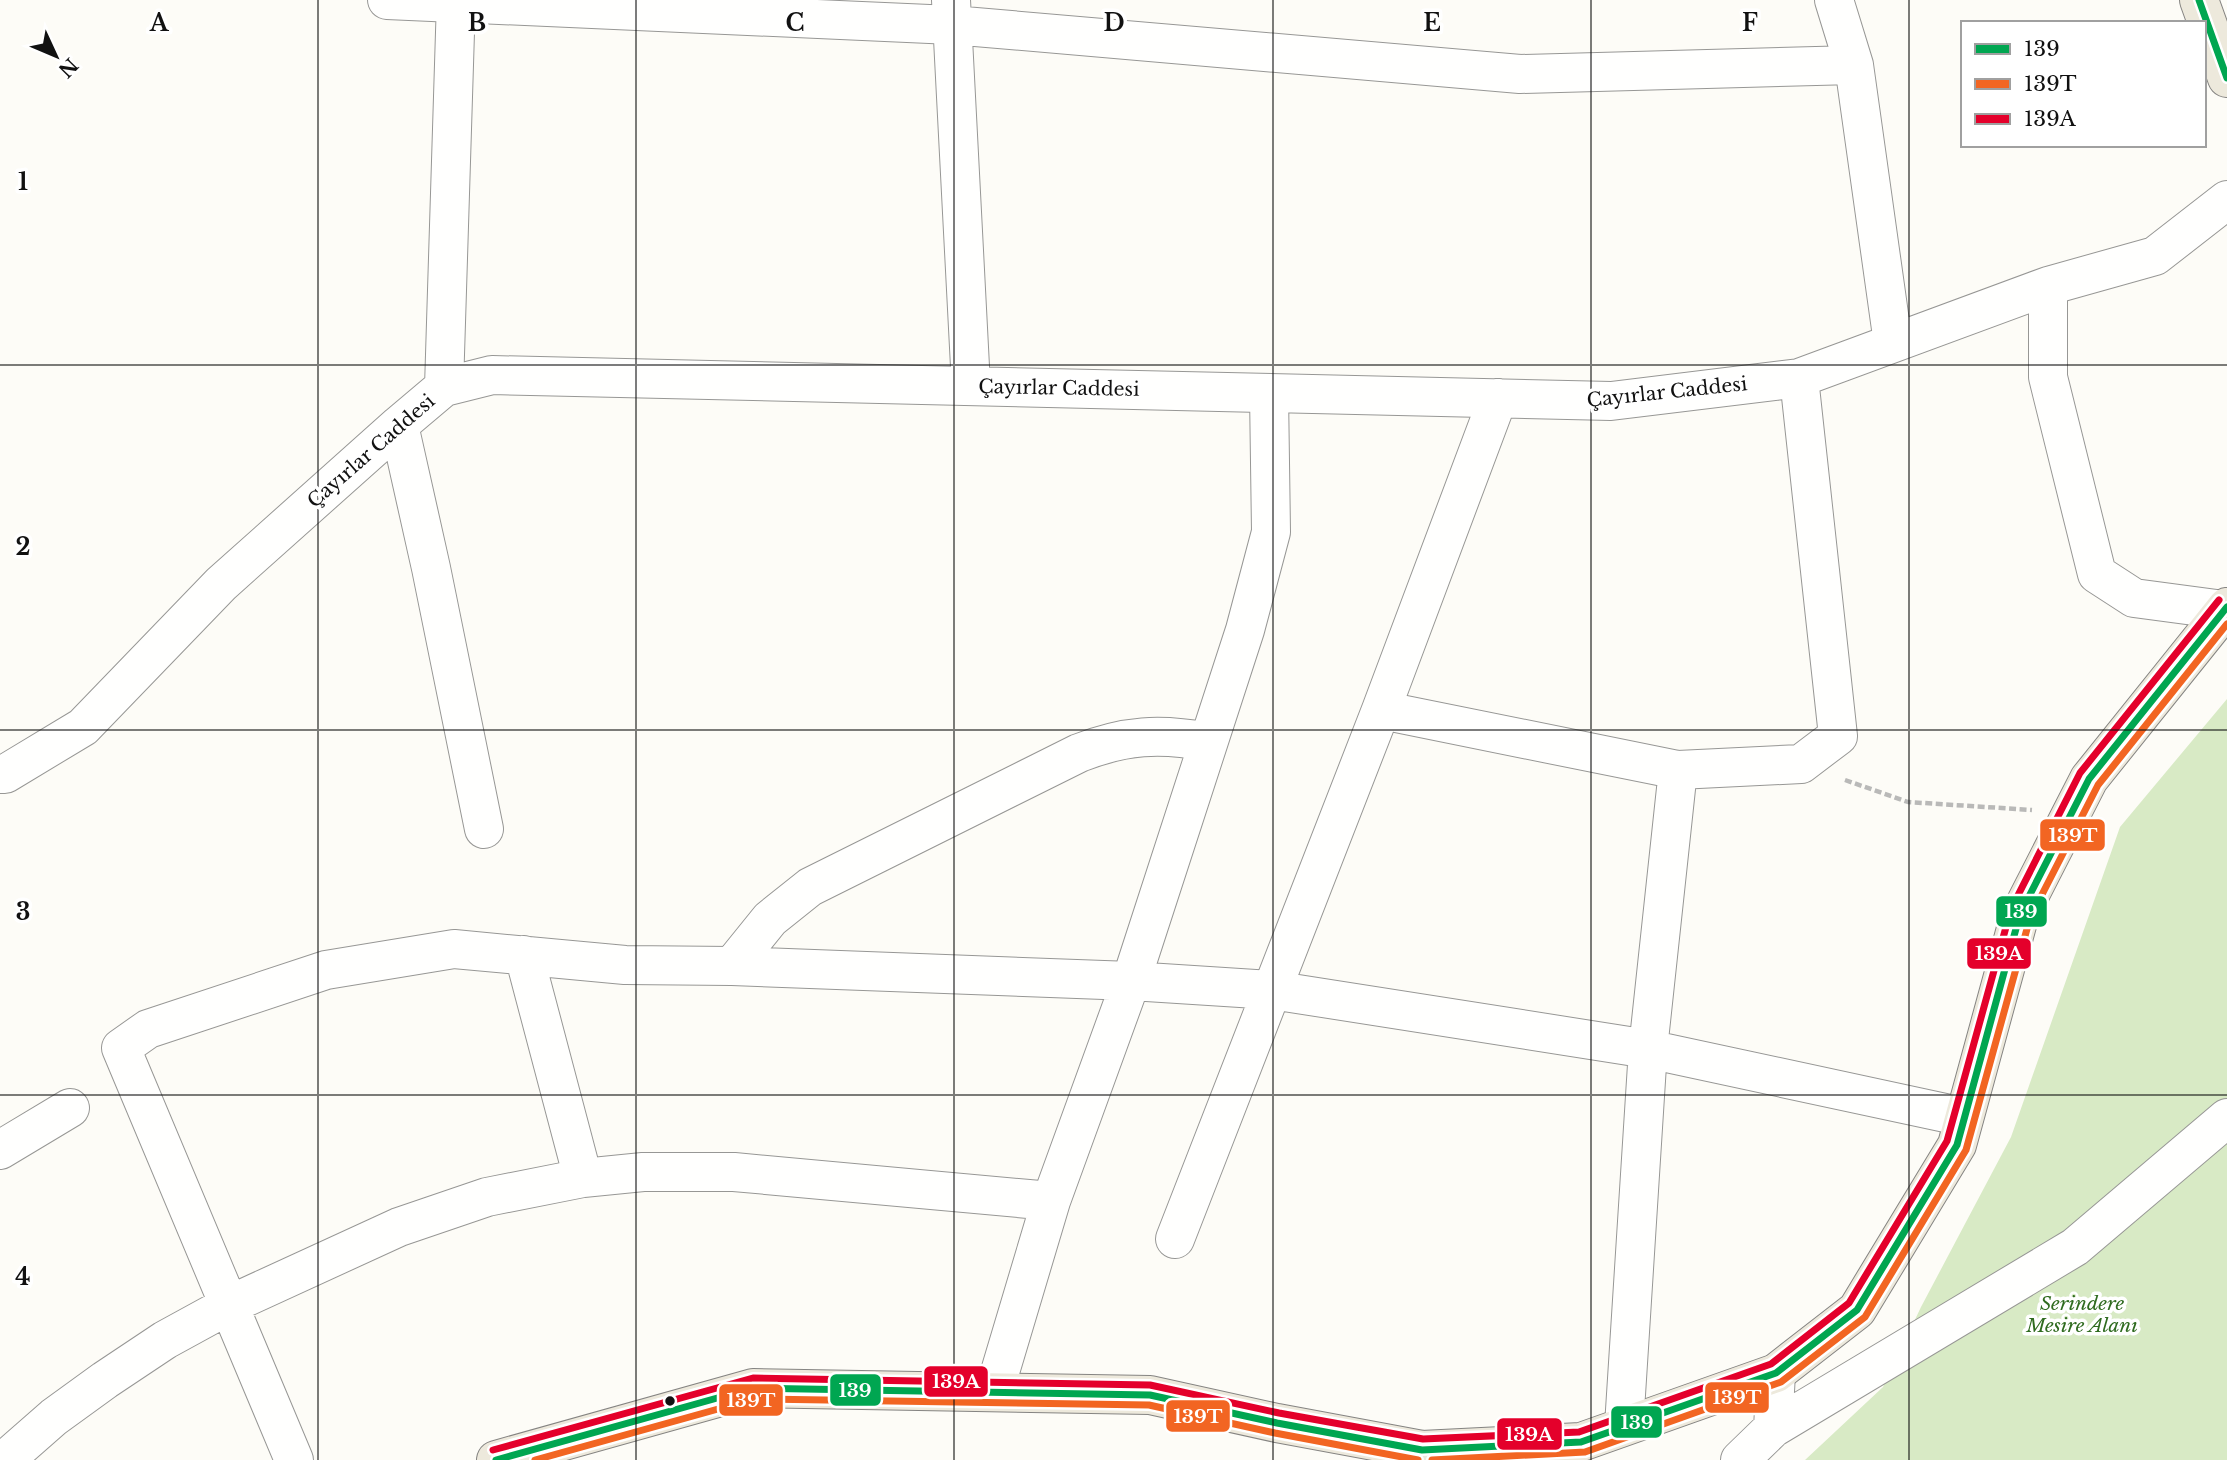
<svg xmlns="http://www.w3.org/2000/svg" width="2227" height="1460" viewBox="0 0 2227 1460" font-family="'Libre Baskerville',serif">
	<style>
		.forest { fill: #d8eac5 }
		.lines { fill: none; stroke-linecap: round; stroke-linejoin: round }
		.minor-casing { stroke: #979795; stroke-width: 40 }
		.major-casing { stroke: #858482; stroke-width: 40 }
		.path { stroke: #b9b9b8; stroke-width: 4.5; stroke-dasharray: 7 3.5; stroke-linecap: butt }
		.minor { stroke: #fffffe; stroke-width: 38 }
		.major { stroke: #ede9dc; stroke-width: 38 }
		.bus-1-casing { stroke: #fff; stroke-width: 12 }
		.bus-2-casing { stroke: #fff; stroke-width: 12 }
		.bus-3-casing { stroke: #fff; stroke-width: 12 }
		.bus-1 { stroke: #00a651; stroke-width: 7 }
		.bus-2 { stroke: #f26522; stroke-width: 7 }
		.bus-3 { stroke: #e4002b; stroke-width: 7 }
		.grid { fill: none; stroke: #111; stroke-width: 2; stroke-opacity: 0.55 }
		.bus-dot { fill: #111; stroke: #fff; stroke-width: 2.5 }
		.labels { text-anchor: middle; dominant-baseline: central; stroke-width: 7; stroke-linejoin: round; paint-order: stroke }
		.street-label { font-size: 19px; fill: #111; stroke: #fff }
		.park-label { font-size: 19px; font-style: italic; fill: #2f6b1f; stroke: #fff }
		.grid-label { font-size: 23px; text-anchor: middle; font-weight: bold; fill: #111; stroke: #fff; stroke-width: 7; stroke-linejoin: round; paint-order: stroke }
		.line-badge { stroke: #fff; stroke-width: 2.5 }
		.badge-label { font-size: 19px; text-anchor: middle; font-weight: bold; fill: #fff }
	</style>
	<rect width="100%" height="100%" fill="#fdfcf7"/>
	<!-- forest -->
	<path class="forest" d="M 2227,699 L 2227,1460 L 1805,1460 L 1883,1387 L 1921,1307 L 2011,1137 L 2120,827 Z"/>
	<g class="lines">
		<!-- minor casing -->
		<g class="minor-casing">
			<path id="minor" d="M 387,0 L 952,25 L 1520,74 L 1854,65
				M 951,0 L 971,386
				M 1834,0 L 1854,65 L 1893,343
				M 2048,286 L 2048,377 L 2097,574 L 2134,598 L 2224,610
				M 444,387 L 456,0
				M 399,425 L 431,568 L 484,829
				M 1381,710 L 1678,770 L 1801,764 L 1838,736 L 1799,378
				M 0,774 L 5,774 L 83,727 L 221,584 L 399,425 L 444,387 L 492,375 L 1611,401 L 1799,378 L 2048,286 L 2155,256 L 2227,200
				M 524,955 L 583,1178
				M 732,966 L 770,919 L 810,887 L 1079,753 C 1125,735 1160,733 1208,742
				M 0,1150 L 70,1108
				M 1175,1239 L 1381,710 L 1498,398
				M 994,1392 L 1051,1201 L 1131,981 L 1245,630 L 1271,532 L 1269,393
				M 1624,1426 L 1648,1049 L 1678,770
				M 1773,1428 L 2075,1247 L 2227,1118
				M 5,1460 L 54,1417 L 105,1380 L 165,1340 L 229,1305 L 399,1227 L 487,1197 L 583,1178 L 643,1172 L 734,1172 L 1051,1201
				M 294,1460 L 121,1048 L 148,1029 L 326,970 L 454,949 L 625,965 L 732,966 L 1131,981 L 1272,990 L 1648,1049 L 1964,1117
				M 1740,1460 L 1773,1428 L 1776,1373"/>
		</g>
		<!-- major casing -->
		<g class="major-casing">
			<path id="major" d="M 2199,0 L 2227,78
				M 496,1460 L 753,1388 L 1150,1395 L 1277,1423 L 1422,1450 L 1581,1442 L 1776,1373 L 1857,1310 L 1957,1145 L 2020,914 L 2089,779 L 2227,607"/>
		</g>
		<!-- path -->
		<path class="path" d="M 1845,780 L 1908,802 L 2032,810"/>
		<!-- minor -->
		<use href="#minor" class="minor"/>
		<!-- major -->
		<use href="#major" class="major"/>
		<!-- bus-1 casing -->
		<g class="bus-1-casing">
			<path id="bus-1" d="M 2199,0 L 2227,78
				M 496,1460 L 753,1388 L 1150,1395 L 1277,1423 L 1422,1450 L 1581,1442 L 1776,1373 L 1857,1310 L 1957,1145 L 2020,914 L 2089,779 L 2227,607"/>
		</g>
		<!-- bus-2 casing -->
		<g class="bus-2-casing">
			<path id="bus-2" d="M 535,1460 L 754,1399 L 1149,1405 L 1275,1433 L 1418,1460
				M 1432,1460 L 1585,1452 L 1781,1382 L 1865,1317 L 1966,1150 L 2030,918 L 2098,785 L 2227,624"/>
		</g>
		<!-- bus-3 casing -->
		<g class="bus-3-casing">
			<path id="bus-3" d="M 493,1450 L 753,1378 L 1150,1385 L 1279,1413 L 1423,1439 L 1579,1432 L 1771,1364 L 1849,1303 L 1947,1141 L 2011,909 L 2080,773 L 2219,600"/>
		</g>
		<!-- bus-1 -->
		<use href="#bus-1" class="bus-1"/>
		<!-- bus-2 -->
		<use href="#bus-2" class="bus-2"/>
		<!-- bus-3 -->
		<use href="#bus-3" class="bus-3"/>
	</g>
	<!-- grid -->
	<path class="grid" d="M 318,0 L 318,1460M 636,0 L 636,1460M 954,0 L 954,1460M 1273,0 L 1273,1460M 1591,0 L 1591,1460M 1909,0 L 1909,1460M 0,365 L 2227,365M 0,730 L 2227,730M 0,1095 L 2227,1095"/>
	<!-- markers -->
	<circle class="bus-dot" cx="670" cy="1401" r="6"/>
	<g class="labels">
		<!-- street labels -->
		<g class="street-label">
			<text transform="translate(1059 388) rotate(1)">Çayırlar Caddesi</text>
			<text transform="translate(1667 392) rotate(-6)">Çayırlar Caddesi</text>
			<text transform="translate(371 451) rotate(-41)">Çayırlar Caddesi</text>
		</g>
		<!-- park labels -->
		<g class="park-label">
			<text x="2082" y="1303">Serindere<tspan x="2082" dy="22">Mesire Alanı</tspan></text>
		</g>
	</g>
	<g class="grid-label">
		<text x="159" y="31">A</text>
		<text x="477" y="31">B</text>
		<text x="795" y="31">C</text>
		<text x="1114" y="31">D</text>
		<text x="1432" y="31">E</text>
		<text x="1750" y="31">F</text>
		<text x="23" y="190">1</text>
		<text x="23" y="555">2</text>
		<text x="23" y="920">3</text>
		<text x="23" y="1285">4</text>
	</g>
	<g class="line-badge">
		<rect x="2039" y="818" width="67" height="34" rx="7" fill="#f26522"/>
		<rect x="1995" y="895" width="53" height="33" rx="7" fill="#00a651"/>
		<rect x="1966" y="937" width="66" height="33" rx="7" fill="#e4002b"/>
		<rect x="923" y="1365" width="66" height="33" rx="7" fill="#e4002b"/>
		<rect x="829" y="1373" width="53" height="34" rx="7" fill="#00a651"/>
		<rect x="1704" y="1381" width="66" height="33" rx="7" fill="#f26522"/>
		<rect x="718" y="1383" width="66" height="34" rx="7" fill="#f26522"/>
		<rect x="1165" y="1399" width="66" height="34" rx="7" fill="#f26522"/>
		<rect x="1610" y="1405" width="53" height="34" rx="7" fill="#00a651"/>
		<rect x="1496" y="1417" width="67" height="34" rx="7" fill="#e4002b"/>
	</g>
	<g class="badge-label">
		<text x="2073" y="842">139T</text>
		<text x="2021" y="918">139</text>
		<text x="1999" y="960">139A</text>
		<text x="956" y="1388">139A</text>
		<text x="855" y="1397">139</text>
		<text x="1737" y="1404">139T</text>
		<text x="751" y="1407">139T</text>
		<text x="1198" y="1423">139T</text>
		<text x="1637" y="1429">139</text>
		<text x="1529" y="1441">139A</text>
	</g>
	<!-- legend -->
	<rect x="1961" y="21" width="245" height="126" fill="#ffffff" stroke="#a0a0a0" stroke-width="2"/>
	<rect x="1975" y="44" width="35" height="10" fill="#00a651" stroke="#a0a0a0" stroke-width="2"/>
	<text x="2024" y="56" font-size="21" fill="#111111">139</text>
	<rect x="1975" y="79" width="35" height="10" fill="#f26522" stroke="#a0a0a0" stroke-width="2"/>
	<text x="2024" y="91" font-size="21" fill="#111111">139T</text>
	<rect x="1975" y="114" width="35" height="10" fill="#e4002b" stroke="#a0a0a0" stroke-width="2"/>
	<text x="2024" y="126" font-size="21" fill="#111111">139A</text>
	<!-- north arrow -->
	<g transform="translate(56 56) rotate(134)" stroke="#ffffff" stroke-width="5" paint-order="stroke">
	<path d="M0-5L12 26L0 18L-12 26Z" fill="#111111"/>
	<text y="-10" font-size="19" font-weight="bold" text-anchor="middle" fill="#111111">N</text>
	</g>
</svg>
